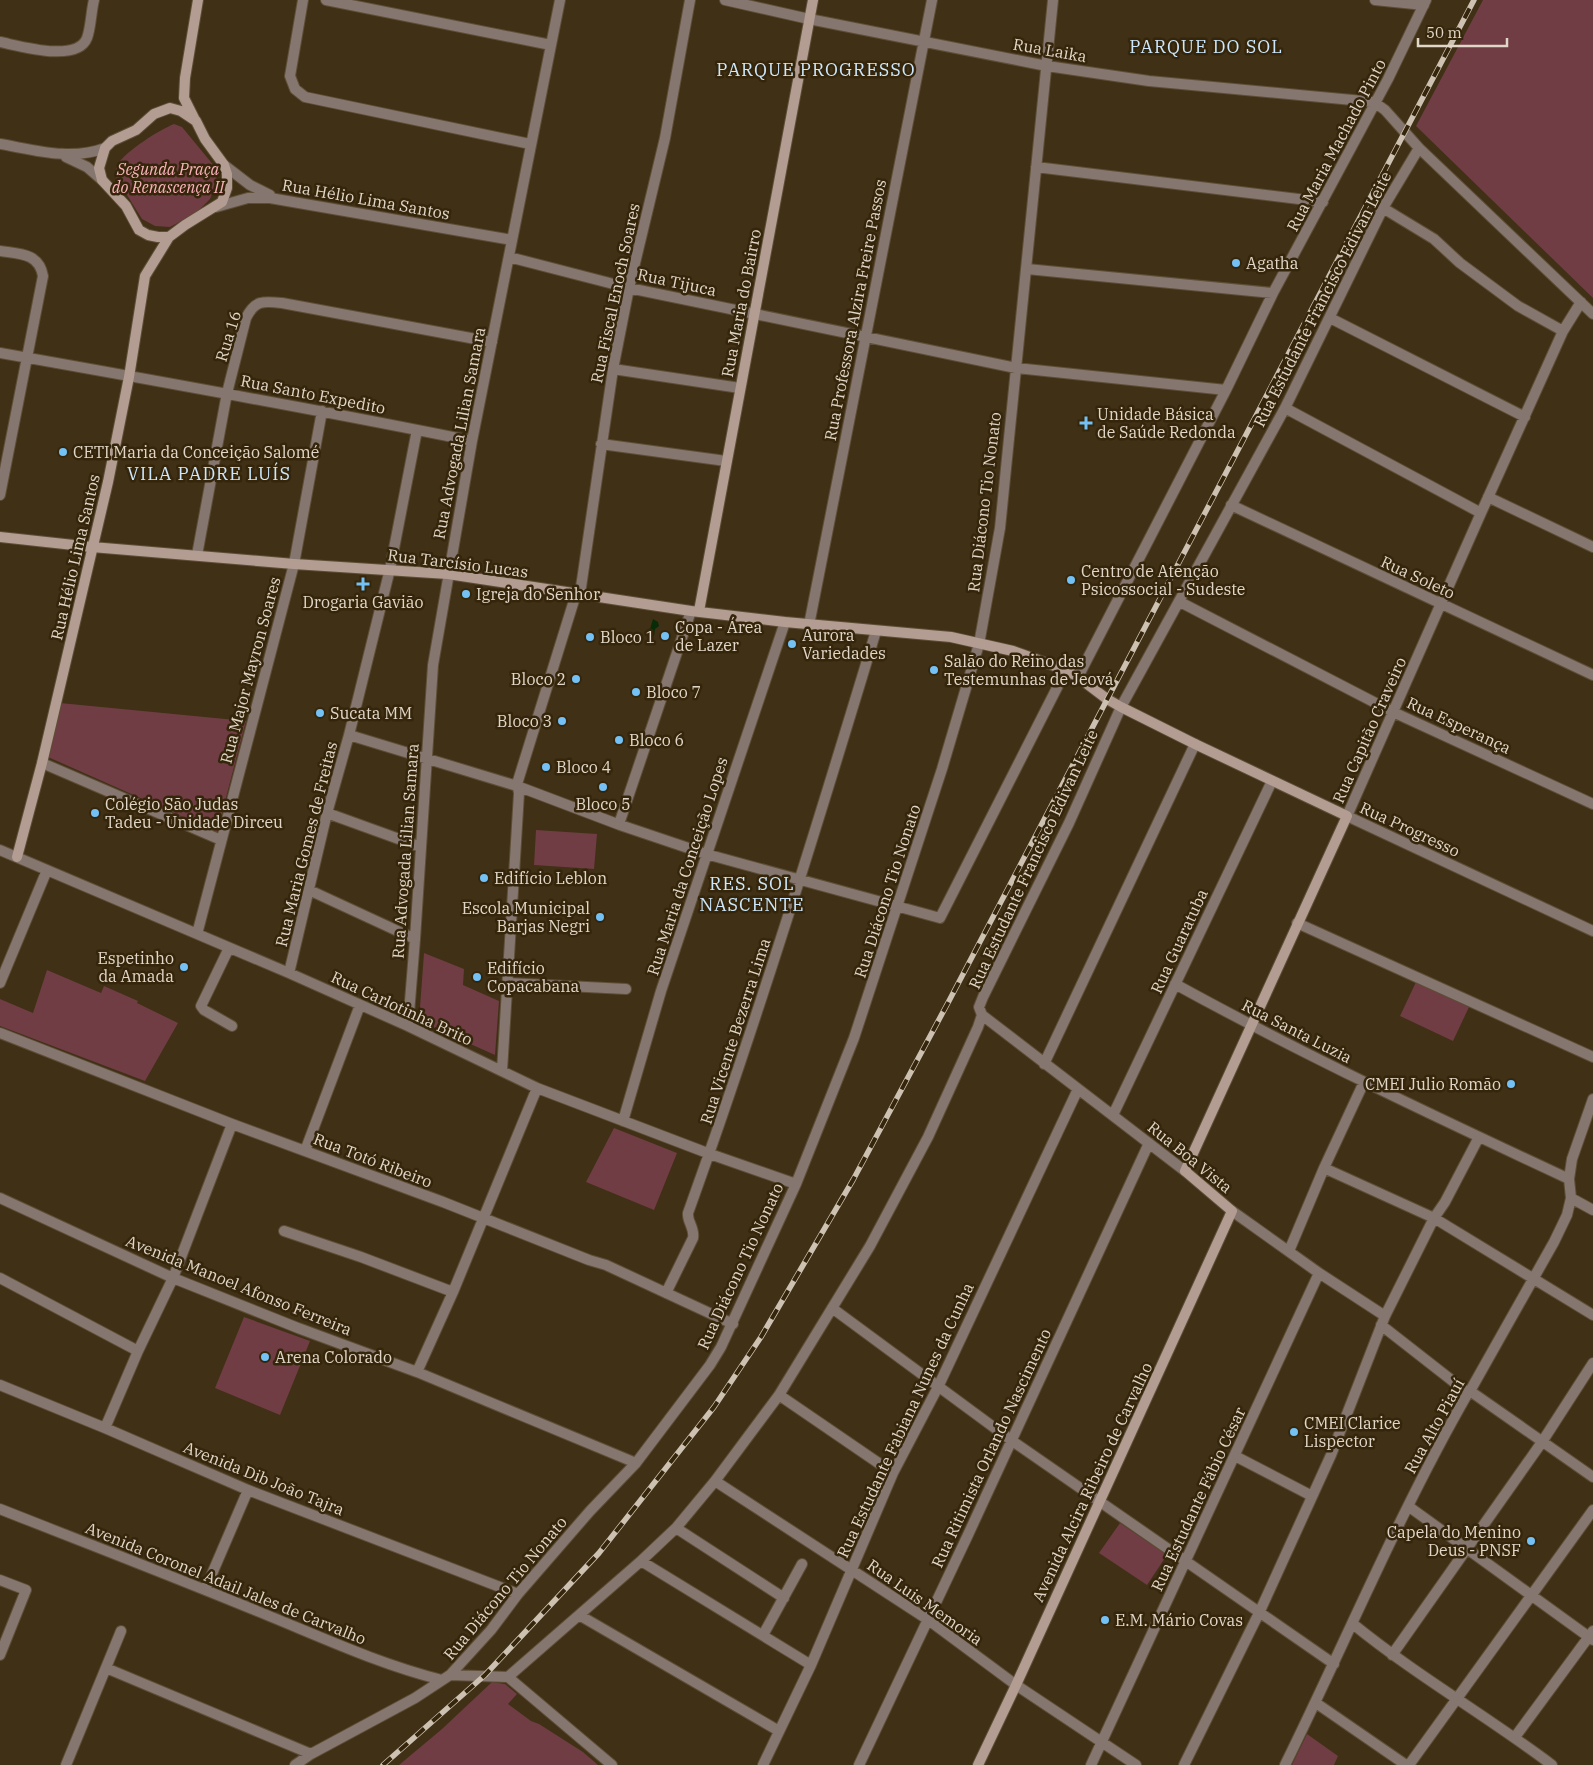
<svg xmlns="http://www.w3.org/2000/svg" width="1593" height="1765" viewBox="0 0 1593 1765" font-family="'IBM Plex Serif',serif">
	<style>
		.green { fill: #6f3d43 }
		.water { fill: #092c08 }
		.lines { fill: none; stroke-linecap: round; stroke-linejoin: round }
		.street-casing { stroke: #5d4e36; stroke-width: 12 }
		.secondary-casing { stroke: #5d4e36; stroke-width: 12 }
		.street { stroke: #857670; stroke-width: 10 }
		.secondary { stroke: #b39c91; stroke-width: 10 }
		.rail-casing { stroke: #cdc2b2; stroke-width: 5.5 }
		.rail { stroke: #35260b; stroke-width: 4; stroke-dasharray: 11; stroke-linecap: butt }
		.poi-dot { fill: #73c1f5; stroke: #35260b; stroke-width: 2 }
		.labels { text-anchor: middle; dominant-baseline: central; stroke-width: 5; stroke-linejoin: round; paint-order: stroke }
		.street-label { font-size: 16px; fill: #e1d7c8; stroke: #35260b }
		.park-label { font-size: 16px; font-style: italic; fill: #fab3ba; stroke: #35260b }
		.poi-label { font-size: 16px; fill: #e1d7c8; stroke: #35260b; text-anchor: start }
		.neighbourhood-label { font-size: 18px; letter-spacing: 1px; fill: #cde8fc; stroke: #35260b }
	</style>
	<rect width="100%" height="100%" fill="#403016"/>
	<!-- green -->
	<path class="green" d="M 1483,0 L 1593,0 L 1593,298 L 1416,126 Z
		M 174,124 L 182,127 L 215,167 L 217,181 L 210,199 L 196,213 L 170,227 L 155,226 L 142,219 L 115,176 C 115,172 116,168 118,164 C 126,151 159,130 174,124 Z
		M 60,703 L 246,721 L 217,832 L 48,757 Z
		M 536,830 L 597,834 L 594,869 L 534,865 Z
		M 424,953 L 464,969 L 463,985 L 499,1001 L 495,1055 L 419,1021 Z
		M 47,970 L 101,993 L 104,986 L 138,1001 L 137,1003 L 178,1023 L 145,1081 L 0,1026 L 0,999 L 33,1013 Z
		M 1416,982 L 1469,1007 L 1453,1041 L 1400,1016 Z
		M 614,1128 L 677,1153 L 654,1210 L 586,1182 Z
		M 244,1317 L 310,1341 L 280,1415 L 215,1388 Z
		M 1120,1523 L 1167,1555 L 1147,1585 L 1099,1553 Z
		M 492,1682 L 505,1684 L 517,1694 L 508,1704 L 531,1721 L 539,1724 L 583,1752 L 598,1765 L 399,1765 L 442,1729 Z
		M 1307,1734 L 1338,1756 L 1334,1765 L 1292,1765 Z"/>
	<!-- water -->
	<path class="water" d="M 653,619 L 658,622 L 659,626 L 655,629 L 654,636 L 648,636 Z"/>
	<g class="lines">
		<!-- street casing -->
		<g class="street-casing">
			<path id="street" d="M 303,0 L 290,76 L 295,89 L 305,97 L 530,144
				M 326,0 L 551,45
				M 725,0 L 809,19 L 1047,66 L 1149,81 L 1374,102 L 1385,110 L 1419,148 L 1593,314
				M 1375,0 L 1424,5
				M 0,42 C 20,46 77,63 87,38 C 91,27 91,12 94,0
				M 0,144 C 35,150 71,161 105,148
				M 66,157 L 87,167 L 102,180
				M 224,165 L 250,185 L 270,195
				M 1036,167 L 1323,202
				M 216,207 L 248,198 L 270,198 L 512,240
				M 1383,208 L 1434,239 L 1460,263 L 1518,306 L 1563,331
				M 0,251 C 20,254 39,253 43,276 L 0,495
				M 509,257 L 629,288 L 1016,368 L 1226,390
				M 1027,269 L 1273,293
				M 1581,302 L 1563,331 L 1481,513 L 1347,816 L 1593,931
				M 1330,318 L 1525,417
				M 0,353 C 158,381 315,409 472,441
				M 613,369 L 740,388
				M 1285,408 L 1481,513
				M 601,444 L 726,461
				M 1488,497 L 1593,547
				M 1231,505 L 1593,675
				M 197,555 L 227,393 L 246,318 C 255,300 263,301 282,303 L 492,342
				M 580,594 L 613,369 L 629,288 L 665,138 L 690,0
				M 1180,602 L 1393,712 L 1593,804
				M 809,625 L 932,0
				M 1078,677 L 1226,390 L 1273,293 L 1388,79 L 1426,0
				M 349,735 L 517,786 L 620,825 L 706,854 L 940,918 L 1066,670
				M 42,763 L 221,840
				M 327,813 L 421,847
				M 619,824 L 691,611
				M 0,850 L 289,973 L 408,1026 L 537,1088 L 710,1154 L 796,1184
				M 309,890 L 415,939
				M 1297,923 L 1593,1057
				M 197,934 L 294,564 L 322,411
				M 229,948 L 201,1006 L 204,1010 L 232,1026
				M 289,973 L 327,813 L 349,735 L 390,569 L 417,430
				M 0,983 L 47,870
				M 507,983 L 626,989
				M 1175,984 C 1304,1055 1436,1117 1569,1179
				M 982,1015 L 1185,1171
				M 408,1026 L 415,939 L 433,665 L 472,441 L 560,0
				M 0,1033 L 232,1124 L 443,1202 L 589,1260 L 606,1265 L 733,1324
				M 1044,1064 L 1195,744
				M 502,1071 L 519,793 L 517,784 L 576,594
				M 1113,1115 L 1272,781
				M 623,1121 L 661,991 L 785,622
				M 305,1151 L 360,1005
				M 1324,1168 L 1434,1218 L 1593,1315
				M 0,1198 L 173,1278 L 298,1328 L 417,1372 L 636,1463
				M 1571,1198 L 1593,1210
				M 1232,1211 L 1319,1273 L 1385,1316
				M 284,1231 L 361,1257 L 453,1292
				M 1289,1251 L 1324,1168 L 1364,1082
				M 0,1278 L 138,1351
				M 666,1293 L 693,1238 C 695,1228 687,1222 688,1213 C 757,1021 817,826 876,631
				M 832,1308 L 1011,1440 L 1334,1664
				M 1381,1325 L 1468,1393
				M 417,1372 L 453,1292 L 537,1088
				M 0,1385 L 105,1428 L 248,1490 L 518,1594
				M 1470,1391 L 1593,1477
				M 779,1395 L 893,1473
				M 105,1428 L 138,1351 L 173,1278 L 232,1124
				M 1235,1456 L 1312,1496
				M 715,1481 L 927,1619 L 1016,1685 L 1136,1765
				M 1408,1506 L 1593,1640
				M 0,1509 C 86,1543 172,1576 257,1611 C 319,1636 378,1664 442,1680
				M 676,1528 L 784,1598
				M 641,1561 L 811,1665
				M 0,1580 L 26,1590 L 0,1655
				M 205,1590 L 248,1490
				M 579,1615 L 779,1731
				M 1353,1624 C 1417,1676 1487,1716 1552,1765
				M 763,1635 L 802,1564
				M 1392,1655 L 1542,1442 L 1593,1363
				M 106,1668 L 311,1754
				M 450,1675 L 508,1677
				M 508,1677 L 641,1561 L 676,1528 L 715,1481 L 779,1395 L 870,1246 L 928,1137 L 978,1027 L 982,1015 L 979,1007 L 983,997 L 1069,823 L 1121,707 L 1285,408 L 1383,208 L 1419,148
				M 508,1677 L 612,1765
				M 1316,1703 L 1406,1765
				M 1515,1737 L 1593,1631
				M 66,1765 L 121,1631
				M 295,1765 L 311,1754 L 415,1698 L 450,1675 L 491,1630 L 518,1594 L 590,1511 L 636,1463 L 710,1365 L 721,1347 L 796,1184 L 854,1038 L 942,769 L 979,644 L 1000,528 L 1053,0
				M 763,1765 L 811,1665 L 893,1473 L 938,1387 L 1078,1089
				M 859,1765 L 967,1537 L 1149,1143
				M 1091,1765 L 1319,1273
				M 1184,1765 L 1260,1611 L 1331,1455 L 1385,1316 L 1434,1218 L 1445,1202 L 1479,1137
				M 1285,1765 C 1346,1641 1399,1513 1468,1393 L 1470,1391 L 1554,1242 L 1567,1215 L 1571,1198 L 1569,1179 L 1572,1159 L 1593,1099
				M 1409,1765 L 1593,1510"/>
		</g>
		<!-- secondary casing -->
		<g class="secondary-casing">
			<path id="secondary" d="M 170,108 L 181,111 L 196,121 L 205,139 L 224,165 L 227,174 L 227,188 L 222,202 L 185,225 L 169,237 L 158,237 L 148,235 L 139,230 L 126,206 L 102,180 L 99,168 L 105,148 L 112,141 L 136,130 L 154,114 Z
				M 195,120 L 184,98 L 185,78 L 198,0
				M 0,537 L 92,547 L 294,564 L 448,574 L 691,611 L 785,622 L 951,637 L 1013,651 L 1066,670 L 1078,677 L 1107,699 L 1121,707 L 1195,744 L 1347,816 L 1185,1171 L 1232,1211 L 1016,1685 L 978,1765
				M 699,611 L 813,0
				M 17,857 L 42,763 L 108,482 L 129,377 L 145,276 L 169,237"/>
		</g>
		<!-- street -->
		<use href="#street" class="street"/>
		<!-- secondary -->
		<use href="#secondary" class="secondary"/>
		<!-- rail casing -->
		<g class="rail-casing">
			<path id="rail" d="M 383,1765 L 485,1675 L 599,1553 L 714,1407 L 761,1337 L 853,1180 L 950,999 L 1474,0"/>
		</g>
		<!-- rail -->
		<use href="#rail" class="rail"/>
	</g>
	<!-- markers -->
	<g class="poi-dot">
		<circle cx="1236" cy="263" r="5"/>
		<path d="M1083.5 415.5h5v5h5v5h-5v5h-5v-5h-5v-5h5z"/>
		<circle cx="63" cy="452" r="5"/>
		<circle cx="1071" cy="580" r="5"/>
		<path d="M360.5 576.5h5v5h5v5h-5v5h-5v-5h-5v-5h5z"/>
		<circle cx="466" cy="594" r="5"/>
		<circle cx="665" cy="636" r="5"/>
		<circle cx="590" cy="637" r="5"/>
		<circle cx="792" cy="644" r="5"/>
		<circle cx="934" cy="670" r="5"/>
		<circle cx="576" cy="679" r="5"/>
		<circle cx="636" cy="692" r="5"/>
		<circle cx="320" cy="713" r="5"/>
		<circle cx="562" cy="721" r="5"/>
		<circle cx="619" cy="740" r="5"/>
		<circle cx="546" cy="767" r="5"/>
		<circle cx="603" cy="787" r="5"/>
		<circle cx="95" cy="813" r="5"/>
		<circle cx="484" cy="878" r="5"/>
		<circle cx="600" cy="917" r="5"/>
		<circle cx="184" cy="967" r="5"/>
		<circle cx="477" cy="977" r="5"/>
		<circle cx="1511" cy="1084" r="5"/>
		<circle cx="265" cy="1357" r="5"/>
		<circle cx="1294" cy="1432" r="5"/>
		<circle cx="1531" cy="1541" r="5"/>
		<circle cx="1105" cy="1620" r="5"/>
	</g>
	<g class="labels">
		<!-- street labels -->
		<g class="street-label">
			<text transform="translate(1050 50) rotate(10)">Rua Laika</text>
			<text transform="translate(1336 145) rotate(-62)">Rua Maria Machado Pinto</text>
			<text transform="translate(366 199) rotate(10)">Rua Hélio Lima Santos</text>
			<text transform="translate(677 282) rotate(12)">Rua Tijuca</text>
			<text transform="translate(615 293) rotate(-78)">Rua Fiscal Enoch Soares</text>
			<text transform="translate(1322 299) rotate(-63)">Rua Estudante Francisco Edivan Leite</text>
			<text transform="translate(741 303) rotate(-79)">Rua Maria do Bairro</text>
			<text transform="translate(855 310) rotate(-79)">Rua Professora Alzira Freire Passos</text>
			<text transform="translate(228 336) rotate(-73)">Rua 16</text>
			<text transform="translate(313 394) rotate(11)">Rua Santo Expedito</text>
			<text transform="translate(459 433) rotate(-79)">Rua Advogada Lilian Samara</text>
			<text transform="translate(984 502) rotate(-83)">Rua Diácono Tio Nonato</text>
			<text transform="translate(75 557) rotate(-77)">Rua Hélio Lima Santos</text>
			<text transform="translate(458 563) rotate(7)">Rua Tarcísio Lucas</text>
			<text transform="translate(1418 577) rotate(25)">Rua Soleto</text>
			<text transform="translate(250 670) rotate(-75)">Rua Major Mayron Soares</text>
			<text transform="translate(1459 725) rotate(25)">Rua Esperança</text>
			<text transform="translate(1369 730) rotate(-66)">Rua Capitão Craveiro</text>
			<text transform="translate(1410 829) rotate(25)">Rua Progresso</text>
			<text transform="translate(306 844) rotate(-76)">Rua Maria Gomes de Freitas</text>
			<text transform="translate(405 851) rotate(-86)">Rua Advogada Lilian Samara</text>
			<text transform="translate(1033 859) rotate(-65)">Rua Estudante Francisco Edivan Leite</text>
			<text transform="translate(687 866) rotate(-72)">Rua Maria da Conceição Lopes</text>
			<text transform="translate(887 891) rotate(-72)">Rua Diácono Tio Nonato</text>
			<text transform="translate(1179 941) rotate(-65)">Rua Guaratuba</text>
			<text transform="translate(402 1008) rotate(25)">Rua Carlotinha Brito</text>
			<text transform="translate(735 1031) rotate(-72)">Rua Vicente Bezerra Lima</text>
			<text transform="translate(1297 1031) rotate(27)">Rua Santa Luzia</text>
			<text transform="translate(1190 1157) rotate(39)">Rua Boa Vista</text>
			<text transform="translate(373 1160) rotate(21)">Rua Totó Ribeiro</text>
			<text transform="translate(740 1266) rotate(-65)">Rua Diácono Tio Nonato</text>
			<text transform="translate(239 1285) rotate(22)">Avenida Manoel Afonso Ferreira</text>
			<text transform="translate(905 1420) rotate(-65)">Rua Estudante Fabiana Nunes da Cunha</text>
			<text transform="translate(1434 1426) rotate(-61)">Rua Alto Piauí</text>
			<text transform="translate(991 1448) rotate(-65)">Rua Ritimista Orlando Nascimento</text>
			<text transform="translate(264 1478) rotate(22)">Avenida Dib João Tajra</text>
			<text transform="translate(1092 1482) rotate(-65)">Avenida Alcira Ribeiro de Carvalho</text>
			<text transform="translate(1198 1499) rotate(-65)">Rua Estudante Fábio César</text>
			<text transform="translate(226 1583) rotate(22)">Avenida Coronel Adail Jales de Carvalho</text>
			<text transform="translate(505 1588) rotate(-50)">Rua Diácono Tio Nonato</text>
			<text transform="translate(925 1602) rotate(35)">Rua Luis Memoria</text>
		</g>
		<!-- park labels -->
		<g class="park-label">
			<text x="168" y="169">Segunda Praça<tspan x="168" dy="18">do Renascença II</tspan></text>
		</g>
		<!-- poi labels -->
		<g class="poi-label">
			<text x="1246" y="263">Agatha</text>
			<text x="1097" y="414">Unidade Básica<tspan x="1097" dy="18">de Saúde Redonda</tspan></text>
			<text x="73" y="452">CETI Maria da Conceição Salomé</text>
			<text x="1081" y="571">Centro de Atenção<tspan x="1081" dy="18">Psicossocial - Sudeste</tspan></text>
			<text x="476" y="594">Igreja do Senhor</text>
			<text x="363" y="602" text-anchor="middle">Drogaria Gavião</text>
			<text x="675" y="627">Copa - Área<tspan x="675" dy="18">de Lazer</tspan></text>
			<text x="802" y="635">Aurora<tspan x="802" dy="18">Variedades</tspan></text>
			<text x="600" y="637">Bloco 1</text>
			<text x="944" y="661">Salão do Reino das<tspan x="944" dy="18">Testemunhas de Jeová</tspan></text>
			<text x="566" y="679" text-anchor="end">Bloco 2</text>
			<text x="646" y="692">Bloco 7</text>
			<text x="330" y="713">Sucata MM</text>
			<text x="552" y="721" text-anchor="end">Bloco 3</text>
			<text x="629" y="740">Bloco 6</text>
			<text x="556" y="767">Bloco 4</text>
			<text x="105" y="804">Colégio São Judas<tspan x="105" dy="18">Tadeu - Unidade Dirceu</tspan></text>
			<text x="603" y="804" text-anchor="middle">Bloco 5</text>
			<text x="494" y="878">Edifício Leblon</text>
			<text x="590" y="908" text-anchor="end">Escola Municipal<tspan x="590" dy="18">Barjas Negri</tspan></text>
			<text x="174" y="958" text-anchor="end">Espetinho<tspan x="174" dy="18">da Amada</tspan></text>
			<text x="487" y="968">Edifício<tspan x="487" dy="18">Copacabana</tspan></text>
			<text x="1501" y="1084" text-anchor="end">CMEI Julio Romão</text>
			<text x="275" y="1357">Arena Colorado</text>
			<text x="1304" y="1423">CMEI Clarice<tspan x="1304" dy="18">Lispector</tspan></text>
			<text x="1521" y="1532" text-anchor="end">Capela do Menino<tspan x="1521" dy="18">Deus - PNSF</tspan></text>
			<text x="1115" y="1620">E.M. Mário Covas</text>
		</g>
		<!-- neighbourhood labels -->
		<g class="neighbourhood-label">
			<text x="1206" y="46">PARQUE DO SOL</text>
			<text x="816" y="69">PARQUE PROGRESSO</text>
			<text x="209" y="473">VILA PADRE LUÍS</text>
			<text x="752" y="883">RES. SOL<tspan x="752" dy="21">NASCENTE</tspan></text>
		</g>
	</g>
	<!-- scale -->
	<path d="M1418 38v8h89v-8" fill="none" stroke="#e1d7c8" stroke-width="2.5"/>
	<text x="1426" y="38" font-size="15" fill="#e1d7c8" stroke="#35260b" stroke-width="4" paint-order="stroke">50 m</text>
</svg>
